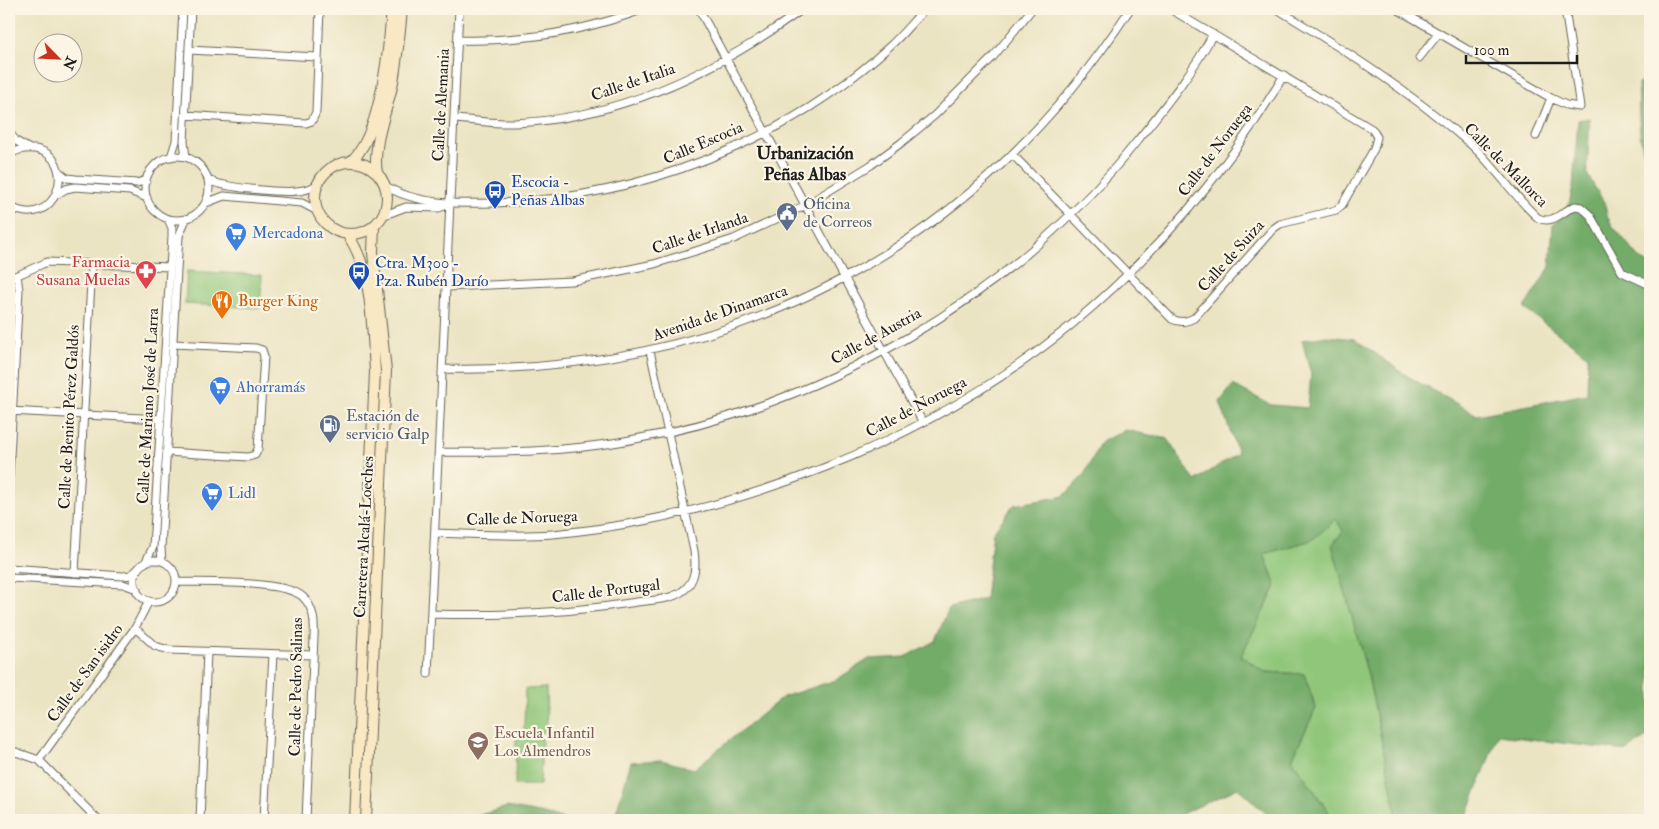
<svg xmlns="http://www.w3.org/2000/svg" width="1659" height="829" viewBox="0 0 1659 829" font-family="'IM FELL Double Pica',serif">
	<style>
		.green { fill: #8fc679; stroke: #56714a }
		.forest { fill: #73ab69; stroke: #486442 }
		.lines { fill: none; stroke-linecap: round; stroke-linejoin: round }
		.minor-casing { stroke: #646256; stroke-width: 9 }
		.secondary-casing { stroke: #646256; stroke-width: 12 }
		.minor { stroke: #fff; stroke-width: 7 }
		.secondary { stroke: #f8e8c3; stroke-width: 10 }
		.labels { text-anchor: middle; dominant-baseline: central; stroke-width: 4.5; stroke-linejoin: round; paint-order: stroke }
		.street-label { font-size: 16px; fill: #1c1c1c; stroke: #fcf5e5 }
		.transit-label { font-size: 16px; fill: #164399; stroke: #fcf5e5; text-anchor: start }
		.service-label { font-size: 16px; fill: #4e5e75; stroke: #fcf5e5; text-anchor: start }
		.shop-label { font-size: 16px; fill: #366cbe; stroke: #fcf5e5; text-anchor: start }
		.health-label { font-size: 16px; fill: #be3a42; stroke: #fcf5e5; text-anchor: end }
		.food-label { font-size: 16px; fill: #c56008; stroke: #fcf5e5; text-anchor: start }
		.education-label { font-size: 16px; fill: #785e54; stroke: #fcf5e5; text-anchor: start }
		.neighbourhood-label { font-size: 18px; font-weight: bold; fill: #1c1c1c; stroke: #fcf5e5 }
	</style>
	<rect width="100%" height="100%" fill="#fcf5e5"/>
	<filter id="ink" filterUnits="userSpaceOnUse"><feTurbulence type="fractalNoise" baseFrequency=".02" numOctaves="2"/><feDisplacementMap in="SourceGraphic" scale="10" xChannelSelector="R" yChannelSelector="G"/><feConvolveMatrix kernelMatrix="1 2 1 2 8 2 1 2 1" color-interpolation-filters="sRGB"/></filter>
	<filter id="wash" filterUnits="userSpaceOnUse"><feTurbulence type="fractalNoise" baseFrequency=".0096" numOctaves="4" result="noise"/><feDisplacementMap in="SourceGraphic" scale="20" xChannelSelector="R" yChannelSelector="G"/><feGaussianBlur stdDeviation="1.12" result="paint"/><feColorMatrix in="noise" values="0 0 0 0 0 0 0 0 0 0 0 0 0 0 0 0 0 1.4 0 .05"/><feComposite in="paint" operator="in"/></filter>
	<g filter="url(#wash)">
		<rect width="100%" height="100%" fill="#ebe4c3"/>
		<!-- green -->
		<path class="green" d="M 187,271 L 262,275 L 260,308 L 185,304 Z
			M 1336,519 L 1343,531 L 1333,546 L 1368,675 L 1398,820 L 1334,820 L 1292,759 L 1316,708 L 1304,674 L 1265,672 L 1240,656 L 1276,586 L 1264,554 L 1311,540 Z
			M 546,688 L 547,732 L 524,733 L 525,689 Z
			M 542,738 L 540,785 L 515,785 L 516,739 Z"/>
		<!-- forest -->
		<path class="forest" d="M 1650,82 L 1650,167 C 1636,142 1640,112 1638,83 Z
			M 1590,118 L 1587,174 L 1605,204 L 1607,216 L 1612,225 L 1637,255 L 1643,261 L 1650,264 L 1650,735 L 1626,751 L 1498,735 L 1465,820 L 1398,820 L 1368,675 L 1332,545 L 1343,531 L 1336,519 L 1312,540 L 1264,554 L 1276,586 L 1241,656 L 1265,672 L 1304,674 L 1316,708 L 1292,759 L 1334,820 L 1273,820 L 1238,788 L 1169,820 L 601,820 L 615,816 L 631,762 L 661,760 L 694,769 L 783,697 L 836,680 L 869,659 L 905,657 L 935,641 L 949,608 L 985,599 L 993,532 L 1014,505 L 1064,496 L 1084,475 L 1101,442 L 1125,430 L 1168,439 L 1195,481 L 1238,453 L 1220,402 L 1233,385 L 1271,405 L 1308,408 L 1311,374 L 1302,340 L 1327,336 L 1355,339 L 1409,377 L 1477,415 L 1587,394 L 1588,356 L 1524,308 L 1550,267 L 1553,224 L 1567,213 L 1573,187 L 1578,120 Z
			M 507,807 L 544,814 L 564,820 L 464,820 Z"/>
	</g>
	<g filter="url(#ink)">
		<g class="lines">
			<!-- minor casing -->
			<g class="minor-casing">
				<path id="minor" d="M 699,9 L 922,421
					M 1277,9 C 1343,49 1409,91 1468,142 C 1494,164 1512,195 1538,218 C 1553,225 1561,212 1575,206 L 1581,207 L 1590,215 L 1622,272 L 1650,285
					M 1397,9 L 1551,98 L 1566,105 L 1580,107 L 1565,9
					M 457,40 C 522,42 583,32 644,9
					M 189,50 L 317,57
					M 1419,58 L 1439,33
					M 185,115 L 306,123 L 312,121 L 316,112 L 320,9
					M 454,119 C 474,120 495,124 515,123 C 620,118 719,70 803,9
					M 9,132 L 16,141 L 28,148
					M 1536,136 L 1551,98
					M 1012,154 L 1172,319 C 1180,323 1186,322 1194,318 L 1273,229 L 1280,224 L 1336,210 L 1342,205 L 1374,149 L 1377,137 L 1372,129 L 1170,9
					M 9,155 C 17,149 25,148 35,149 C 80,157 57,234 9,206
					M145 188a32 32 0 1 1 64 0a32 32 0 1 1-64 0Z
					M 171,157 L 176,141 L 183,9
					M 186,157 L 184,142 L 191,9
					M 59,172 L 67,178 L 76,179 L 137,183 L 146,180
					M 208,180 C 224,188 286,194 304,190 C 309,189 314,187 318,184
					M 384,185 C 415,205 459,204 494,203 C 638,199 785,143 891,45 C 903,34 913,21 925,9
					M 56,195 L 66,189 L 75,187 L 130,191 L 147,198
					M 206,203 L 224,196 L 302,203 L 317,211
					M 382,216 L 406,207 L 439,208 L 450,203
					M 9,279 L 47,262 L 170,267
					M 447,287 L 572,281 L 654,264 L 734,239 L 806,205 L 871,165 L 901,143 L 935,115 L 993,57 L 1032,9
					M 444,369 C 732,375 973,251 1130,9
					M 9,411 L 161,419
					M 166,452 L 248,457 L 255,455 L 258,449 L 264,356 L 262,350 L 256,348 L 173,344
					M 440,452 C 501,453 564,452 625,441 C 823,407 1012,298 1138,140 C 1165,106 1193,72 1213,34
					M 9,475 L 19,290 L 17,275
					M 436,533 C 474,534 515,537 553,534 C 734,517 929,441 1070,326 C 1155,256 1229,169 1284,75
					M134 581a21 21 0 1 1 42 0a21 21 0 1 1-42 0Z
					M 162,561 L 161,548 L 179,236 L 186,219
					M 145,563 L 153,547 L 172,236 L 172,228 L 168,219
					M 9,568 L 123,576 L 131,575 L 137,570
					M 75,573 L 92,264
					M 9,578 L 123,584 L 137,589
					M 177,582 C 204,583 285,580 303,597 C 314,608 315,622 314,637 L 306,820
					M 432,614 C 501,616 569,613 637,602 C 652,600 672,600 684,590 C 696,580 696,565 694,551 L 650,351
					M 135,628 L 155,646 L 169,650 L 313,655
					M 428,674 L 459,9
					M 9,754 L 16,752 L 39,760 L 98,820
					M 39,760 L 135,628 L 149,601
					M 200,820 L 207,652
					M 264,820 L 273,654"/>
			</g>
			<!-- secondary casing -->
			<g class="secondary-casing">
				<path id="secondary" d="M 350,162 C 381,137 389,48 392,9
					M315 198a36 36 0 1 1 72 0a36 36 0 1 1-72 0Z
					M 377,173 C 372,143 387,112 393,82 C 397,58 400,33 402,9
					M 347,234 C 373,269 372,329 375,371 L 355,820
					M 366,820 L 386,371 L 373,253 L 374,226"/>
			</g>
			<!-- minor -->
			<use href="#minor" class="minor"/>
			<!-- secondary -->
			<use href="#secondary" class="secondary"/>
		</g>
	</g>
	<!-- icons -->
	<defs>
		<g id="bus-pin" transform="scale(1.125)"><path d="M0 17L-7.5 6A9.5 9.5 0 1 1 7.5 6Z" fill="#1a4fb4" stroke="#fcf5e5"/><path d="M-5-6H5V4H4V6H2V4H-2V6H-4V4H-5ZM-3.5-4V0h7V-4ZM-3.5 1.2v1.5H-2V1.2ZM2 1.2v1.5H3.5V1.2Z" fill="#fff"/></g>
		<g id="civic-pin" transform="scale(1.125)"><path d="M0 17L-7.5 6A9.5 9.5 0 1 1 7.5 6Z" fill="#5c6f8a" stroke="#fcf5e5"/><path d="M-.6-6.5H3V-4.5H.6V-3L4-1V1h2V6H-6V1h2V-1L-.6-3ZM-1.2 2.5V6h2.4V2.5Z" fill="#fff"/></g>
		<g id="supermarket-pin" transform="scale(1.125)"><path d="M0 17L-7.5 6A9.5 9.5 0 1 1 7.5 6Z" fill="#3f7fe0" stroke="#fcf5e5"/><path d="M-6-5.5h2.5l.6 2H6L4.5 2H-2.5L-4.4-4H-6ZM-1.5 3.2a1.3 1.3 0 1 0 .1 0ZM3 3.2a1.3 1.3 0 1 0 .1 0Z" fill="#fff"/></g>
		<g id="pharmacy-pin" transform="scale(1.125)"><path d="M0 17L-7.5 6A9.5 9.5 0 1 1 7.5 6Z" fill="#e0444e" stroke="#fcf5e5"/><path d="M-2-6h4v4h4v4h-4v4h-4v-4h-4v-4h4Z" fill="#fff"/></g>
		<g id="restaurant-pin" transform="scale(1.125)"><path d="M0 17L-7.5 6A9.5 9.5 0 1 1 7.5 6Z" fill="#e8710a" stroke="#fcf5e5"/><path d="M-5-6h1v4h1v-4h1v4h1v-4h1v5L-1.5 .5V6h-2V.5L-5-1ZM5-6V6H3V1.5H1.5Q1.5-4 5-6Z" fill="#fff"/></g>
		<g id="fuel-pin" transform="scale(1.125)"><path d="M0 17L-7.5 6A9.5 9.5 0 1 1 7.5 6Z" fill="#5c6f8a" stroke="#fcf5e5"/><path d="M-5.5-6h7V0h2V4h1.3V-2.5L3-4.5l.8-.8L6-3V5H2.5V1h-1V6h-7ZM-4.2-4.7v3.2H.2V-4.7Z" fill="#fff"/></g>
		<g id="school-pin" transform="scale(1.125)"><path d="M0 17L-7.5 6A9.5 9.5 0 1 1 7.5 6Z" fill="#8d6e63" stroke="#fcf5e5"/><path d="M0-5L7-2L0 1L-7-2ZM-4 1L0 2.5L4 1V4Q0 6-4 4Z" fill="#fff"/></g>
	</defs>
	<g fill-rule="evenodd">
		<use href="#bus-pin" x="495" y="191"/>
		<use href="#civic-pin" x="787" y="213"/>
		<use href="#supermarket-pin" x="236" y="233"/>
		<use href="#pharmacy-pin" x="146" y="271"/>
		<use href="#bus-pin" x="359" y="272"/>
		<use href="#restaurant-pin" x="222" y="301"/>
		<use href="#supermarket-pin" x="220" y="387"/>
		<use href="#fuel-pin" x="330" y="425"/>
		<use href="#supermarket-pin" x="212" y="493"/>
		<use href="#school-pin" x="478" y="742"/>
	</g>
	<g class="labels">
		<!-- street labels -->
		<g class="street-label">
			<text transform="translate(633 82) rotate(-19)">Calle de Italia</text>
			<text transform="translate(441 105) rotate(-87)">Calle de Alemania</text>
			<text transform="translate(703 143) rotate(-23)">Calle Escocia</text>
			<text transform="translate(1215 150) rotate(-53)">Calle de Noruega</text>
			<text transform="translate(1506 165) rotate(45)">Calle de Mallorca</text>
			<text transform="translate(700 233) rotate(-19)">Calle de Irlanda</text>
			<text transform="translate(1231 256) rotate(-48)">Calle de Suiza</text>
			<text transform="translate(720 313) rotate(-19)">Avenida de Dinamarca</text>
			<text transform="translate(876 336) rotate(-29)">Calle de Austria</text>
			<text transform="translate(148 406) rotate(-87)">Calle de Mariano José de Larra</text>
			<text transform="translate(916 407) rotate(-28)">Calle de Noruega</text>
			<text transform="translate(69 417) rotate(-87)">Calle de Benito Pérez Galdós</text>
			<text transform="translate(522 518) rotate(-2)">Calle de Noruega</text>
			<text transform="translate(364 537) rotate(-87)">Carretera Alcalá-Loeches</text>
			<text transform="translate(606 591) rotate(-7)">Calle de Portugal</text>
			<text transform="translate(85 673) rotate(-54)">Calle de San isidro</text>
			<text transform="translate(296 687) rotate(-89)">Calle de Pedro Salinas</text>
		</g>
		<!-- transit labels -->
		<g class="transit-label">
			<text x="511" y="182">Escocia -<tspan x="511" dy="18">Peñas Albas</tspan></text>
			<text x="375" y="263">Ctra. M300 -<tspan x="375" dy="18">Pza. Rubén Darío</tspan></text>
		</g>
		<!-- service labels -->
		<g class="service-label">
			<text x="803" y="204">Oficina<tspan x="803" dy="18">de Correos</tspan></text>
			<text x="346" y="416">Estación de<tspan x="346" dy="18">servicio Galp</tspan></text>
		</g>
		<!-- shop labels -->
		<g class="shop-label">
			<text x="252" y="233">Mercadona</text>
			<text x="236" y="387">Ahorramás</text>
			<text x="228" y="493">Lidl</text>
		</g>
		<!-- health labels -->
		<g class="health-label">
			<text x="130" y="262">Farmacia<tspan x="130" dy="18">Susana Muelas</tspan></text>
		</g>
		<!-- food labels -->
		<g class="food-label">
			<text x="238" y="301">Burger King</text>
		</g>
		<!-- education labels -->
		<g class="education-label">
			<text x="494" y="733">Escuela Infantil<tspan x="494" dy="18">Los Almendros</tspan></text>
		</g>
		<!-- neighbourhood labels -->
		<g class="neighbourhood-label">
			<text x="805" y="153">Urbanización<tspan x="805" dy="21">Peñas Albas</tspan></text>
		</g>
	</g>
	<!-- margin -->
	<rect width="1659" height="829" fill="none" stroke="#fcf5e5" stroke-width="30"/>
	<!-- north arrow -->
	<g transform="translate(58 58) rotate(114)"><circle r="24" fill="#fcf5e5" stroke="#a29e95"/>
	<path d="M0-4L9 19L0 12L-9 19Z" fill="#c8321e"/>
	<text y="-8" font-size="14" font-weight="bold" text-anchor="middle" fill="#1c1c1c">N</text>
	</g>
	<!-- scale -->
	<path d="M1466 55v8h111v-8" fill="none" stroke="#1c1c1c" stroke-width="2.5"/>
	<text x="1474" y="55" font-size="15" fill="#1c1c1c" stroke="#fcf5e5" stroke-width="4" paint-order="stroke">100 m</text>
</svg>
